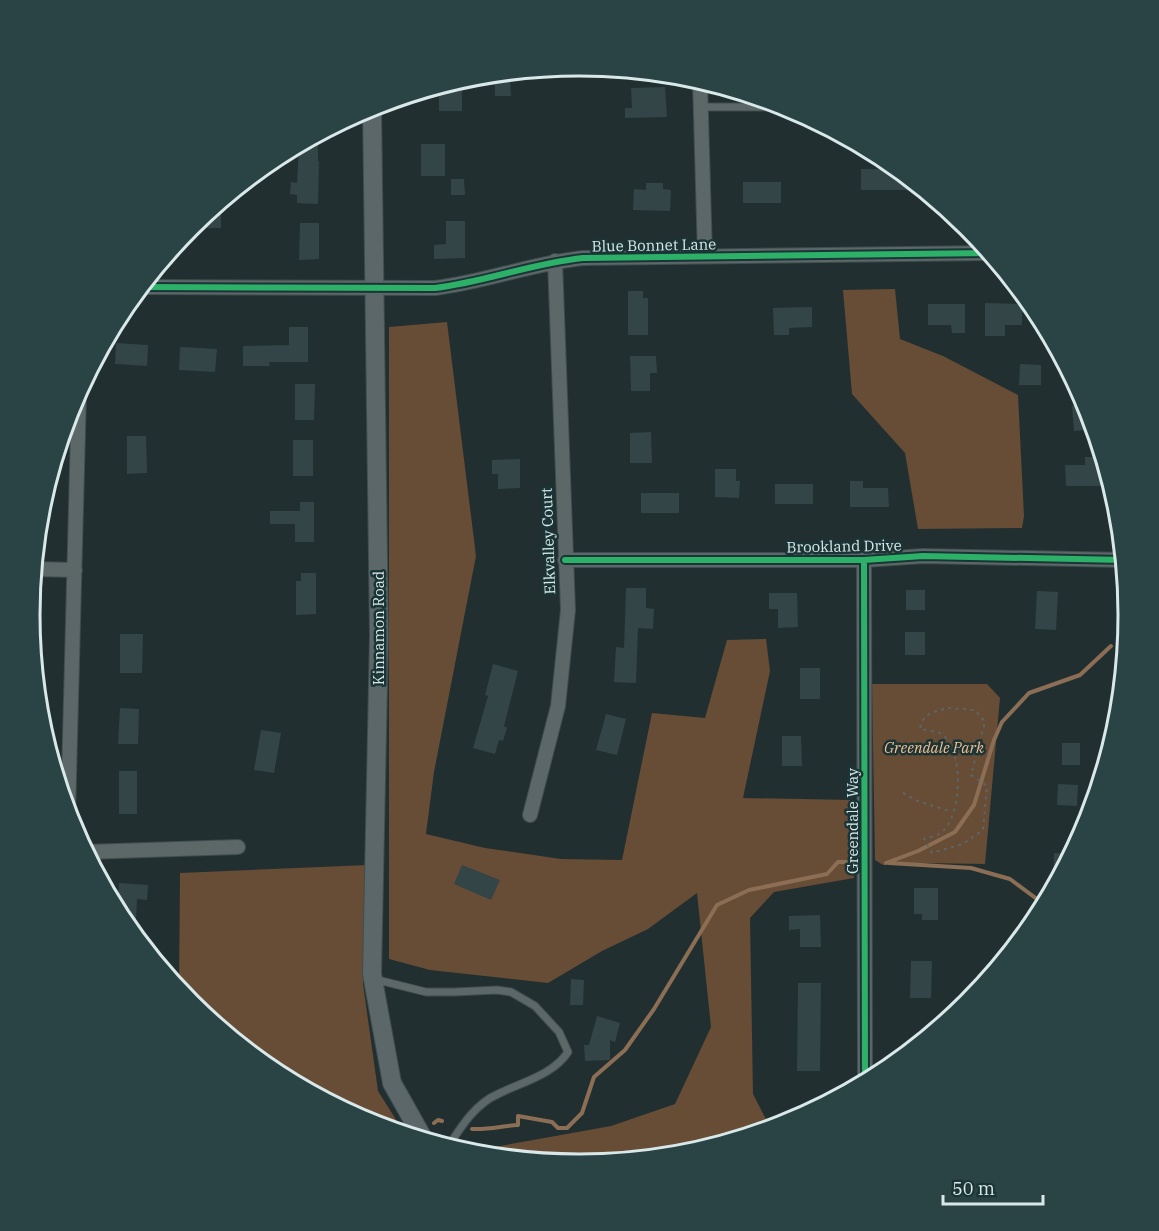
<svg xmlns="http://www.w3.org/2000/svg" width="1159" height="1231" viewBox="0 0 1159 1231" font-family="'IBM Plex Serif',serif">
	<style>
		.green { fill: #674c36 }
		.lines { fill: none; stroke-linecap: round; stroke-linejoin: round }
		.stream { stroke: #8c6e54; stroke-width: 4 }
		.building { fill: #344547 }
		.service-casing { stroke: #404d4e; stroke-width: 9 }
		.minor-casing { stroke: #404d4e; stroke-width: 16 }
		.secondary-casing { stroke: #404d4e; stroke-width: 20 }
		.path { stroke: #5c6667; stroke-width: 2; stroke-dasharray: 3 4.5; stroke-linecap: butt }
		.service { stroke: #5c6768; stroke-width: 7 }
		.minor { stroke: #5c6768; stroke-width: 14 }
		.secondary { stroke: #5b6768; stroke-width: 18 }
		.cycleway-casing { stroke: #1b3537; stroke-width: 10 }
		.cycleway { stroke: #2db169; stroke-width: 6 }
		.labels { text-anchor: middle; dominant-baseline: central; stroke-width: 5; stroke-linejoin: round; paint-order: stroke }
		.street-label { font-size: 15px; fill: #d9e8e9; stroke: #1b3537 }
		.park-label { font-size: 15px; font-style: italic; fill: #f6bc8e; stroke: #1b3537 }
		.rim { fill: none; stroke: #d9e8e9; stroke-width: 3 }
	</style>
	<rect width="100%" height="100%" fill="#212f31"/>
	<!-- green -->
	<path class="green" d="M 895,289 L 900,339 L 943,356 L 1018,395 L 1024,516 L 1022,528 L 918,529 L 905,453 L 852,394 L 843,290 Z
		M 447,322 L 476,556 L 434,772 L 426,834 L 485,848 L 561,859 L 622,860 L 652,713 L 705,718 L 727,640 L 766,639 L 770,671 L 743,798 L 852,800 L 854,878 L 774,892 L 750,918 L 753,1094 L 771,1129 L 686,1155 L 579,1165 L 484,1156 L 483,1149 L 611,1126 L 675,1104 L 711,1027 L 697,893 L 648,929 L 602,951 L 548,983 L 430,970 L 389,959 L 389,327 Z
		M 872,684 L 987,684 L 1000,698 L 985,864 L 921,863 L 883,865 L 875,860 Z
		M 368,865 L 363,984 L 378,1091 L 405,1134 L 369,1123 L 274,1072 L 191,1004 L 179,990 L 180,873 Z"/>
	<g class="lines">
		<!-- stream -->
		<path class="stream" d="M 886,863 L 918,851 L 955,832 L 974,805 L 994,740 L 1002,722 L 1029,693 L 1080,675 L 1111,646
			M 889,863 L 971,868 L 1010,879 L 1045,905
			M 434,1123 L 438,1120 L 442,1121
			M 472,1129 C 488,1130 502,1126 518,1125 L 518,1116 L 552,1122 L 558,1128 L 567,1128 L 582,1113 L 594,1077 L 625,1050 L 654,1009 L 717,905 L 749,890 L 827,874 L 838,862 L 853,862"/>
	</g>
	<!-- building -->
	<path class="building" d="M 495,77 L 510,77 L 511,96 L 495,96 Z
		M 462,80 L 462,111 L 439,111 L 439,87 Z
		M 665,87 L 667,117 L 625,118 L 625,108 L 632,108 L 631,88 Z
		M 318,135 L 318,161 L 319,161 L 318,204 L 297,203 L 297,195 L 290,194 L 291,182 L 297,183 L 299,146 Z
		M 421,144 L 445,144 L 445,176 L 421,176 Z
		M 861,169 L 898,169 L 914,182 L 914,190 L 861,190 Z
		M 451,179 L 464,179 L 465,195 L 451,195 Z
		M 743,182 L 781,182 L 781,203 L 743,203 Z
		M 646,183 L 663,183 L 663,189 L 671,190 L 670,211 L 633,210 L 634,189 L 646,190 Z
		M 214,208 L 221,208 L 221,228 L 190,228 Z
		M 446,221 L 465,221 L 465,258 L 434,259 L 434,245 L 446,244 Z
		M 300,223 L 319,223 L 319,259 L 299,260 Z
		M 628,291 L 643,291 L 643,298 L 648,298 L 648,335 L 628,335 Z
		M 985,303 L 1022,304 L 1022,325 L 1005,325 L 1005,336 L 985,336 Z
		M 928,304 L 965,304 L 965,333 L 952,333 L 951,325 L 928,325 Z
		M 812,307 L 812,327 L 789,328 L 789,335 L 774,335 L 773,308 Z
		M 289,327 L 308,327 L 308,362 L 269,362 L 270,366 L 243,366 L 243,346 L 289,345 Z
		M 116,343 L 148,345 L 147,366 L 115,364 Z
		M 180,347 L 217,349 L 215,372 L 179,370 Z
		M 630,356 L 656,356 L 657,373 L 650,373 L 650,391 L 631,391 Z
		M 1020,364 L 1041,365 L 1041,385 L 1019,385 Z
		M 295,384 L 315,384 L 314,420 L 295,420 Z
		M 1087,404 L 1094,429 L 1074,431 L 1072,406 Z
		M 651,432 L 652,463 L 630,463 L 630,433 Z
		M 127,436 L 146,436 L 147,473 L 127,474 Z
		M 293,440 L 313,440 L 313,476 L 293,476 Z
		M 1085,457 L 1098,457 L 1098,464 L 1103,464 L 1104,486 L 1066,486 L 1065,465 L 1085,465 Z
		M 520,459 L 520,488 L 498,489 L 498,474 L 492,474 L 492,460 Z
		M 715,469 L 736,469 L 736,481 L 740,481 L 739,498 L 715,497 Z
		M 850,481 L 863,481 L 863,488 L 888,488 L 889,507 L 850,507 Z
		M 775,484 L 813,484 L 813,504 L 775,504 Z
		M 641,493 L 679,493 L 679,513 L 641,513 Z
		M 300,502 L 314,502 L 314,542 L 295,542 L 295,524 L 270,524 L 270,511 L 300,511 Z
		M 301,573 L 316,573 L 316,614 L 296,615 L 296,581 L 301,581 Z
		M 626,588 L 646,588 L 646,608 L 654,609 L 653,629 L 638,628 L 636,683 L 614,682 L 616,647 L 624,648 Z
		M 906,590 L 925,590 L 925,610 L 906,610 Z
		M 1037,591 L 1058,592 L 1056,630 L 1035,629 Z
		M 769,593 L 797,593 L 798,627 L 778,628 L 778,609 L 769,609 Z
		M 905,632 L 925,632 L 925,655 L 905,655 Z
		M 120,634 L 143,634 L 142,673 L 120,673 Z
		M 493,664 L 518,671 L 504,726 L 507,728 L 503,741 L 499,740 L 495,754 L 473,748 L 488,696 L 485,695 Z
		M 800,668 L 820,668 L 820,699 L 800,699 Z
		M 120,708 L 139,709 L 138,744 L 118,744 Z
		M 606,714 L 626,719 L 617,755 L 596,750 Z
		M 261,730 L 281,733 L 274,773 L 254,770 Z
		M 782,736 L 801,736 L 802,766 L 782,766 Z
		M 1062,743 L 1080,743 L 1080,765 L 1062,765 Z
		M 119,771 L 137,771 L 137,814 L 119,814 Z
		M 1058,784 L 1078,785 L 1077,806 L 1057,805 Z
		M 1054,853 L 1072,854 L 1053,889 Z
		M 462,865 L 500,880 L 491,900 L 454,884 Z
		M 119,883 L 148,885 L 147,900 L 137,899 L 136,920 L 122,919 L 117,911 Z
		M 914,888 L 938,888 L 938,920 L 922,920 L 922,914 L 914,914 Z
		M 820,915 L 821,947 L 800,947 L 800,929 L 789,930 L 789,916 Z
		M 911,961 L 932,961 L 931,998 L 910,998 Z
		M 571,979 L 584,980 L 583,1005 L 570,1005 Z
		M 798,983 L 821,983 L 820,1071 L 797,1071 Z
		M 597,1016 L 620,1023 L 615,1042 L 610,1040 L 610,1060 L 585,1061 L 584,1045 L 589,1045 Z"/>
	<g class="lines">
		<!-- service casing -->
		<g class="service-casing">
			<path id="service" d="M 701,107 L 788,107
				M 374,979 L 426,992 L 454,992 L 497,990 L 511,992 L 535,1006 L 559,1032 L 568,1052 C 553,1075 522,1082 498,1094 C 475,1104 461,1127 448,1147"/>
		</g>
		<!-- minor casing -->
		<g class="minor-casing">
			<path id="minor" d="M 700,81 L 705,256
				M 141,287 L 435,288 C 485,282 533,263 583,258 L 990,253
				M 565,560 L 864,560 L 923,556 L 1124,560
				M 864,560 L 865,1083
				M 35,569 L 75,570
				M 68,815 L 79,392
				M 530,815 L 558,706 L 568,610 L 555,261
				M 86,852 L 238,847"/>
		</g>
		<!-- secondary casing -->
		<g class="secondary-casing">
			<path id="secondary" d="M 372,107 L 379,635 L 372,974 L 392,1083 L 424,1140"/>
		</g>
		<!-- path -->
		<path class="path" d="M 948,708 L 975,710 L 985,722 L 971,775 L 987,786 L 983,830 L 963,844 L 932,853 L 924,839 C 930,837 937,836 942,832 C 962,814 964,754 943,735 C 937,731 927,730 920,729 C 923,713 933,712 948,708 Z
			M 903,793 L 918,801 L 952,812"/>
		<!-- service -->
		<use href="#service" class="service"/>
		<!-- minor -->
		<use href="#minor" class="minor"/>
		<!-- secondary -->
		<use href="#secondary" class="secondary"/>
		<!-- cycleway casing -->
		<g class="cycleway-casing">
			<path id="cycleway" d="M 141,287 L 435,288 C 485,282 533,263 583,258 L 990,253
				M 565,560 L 864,560 L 923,556 L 1124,560
				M 864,560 L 865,1083"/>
		</g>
		<!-- cycleway -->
		<use href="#cycleway" class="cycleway"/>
	</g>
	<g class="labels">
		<!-- street labels -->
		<g class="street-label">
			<text transform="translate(654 245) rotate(-1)">Blue Bonnet Lane</text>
			<text transform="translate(548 541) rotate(-92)">Elkvalley Court</text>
			<text transform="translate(844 546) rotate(-1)">Brookland Drive</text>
			<text transform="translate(378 628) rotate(-90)">Kinnamon Road</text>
			<text transform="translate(852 821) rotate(-90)">Greendale Way</text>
		</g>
		<!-- park labels -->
		<g class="park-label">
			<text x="934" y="747">Greendale Park</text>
		</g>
	</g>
	<!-- crop -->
	<path d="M0 0H1159V1231H0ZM40 615a539 539 0 1 1 1078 0a539 539 0 1 1-1078 0Z" fill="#2a4345" fill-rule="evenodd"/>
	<path class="rim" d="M40 615a539 539 0 1 1 1078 0a539 539 0 1 1-1078 0Z"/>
	<!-- scale -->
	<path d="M943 1195v9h100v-9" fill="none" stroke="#d9e8e9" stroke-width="3"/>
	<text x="952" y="1195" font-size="18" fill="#d9e8e9" stroke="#1b3537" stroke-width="4.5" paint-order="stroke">50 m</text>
</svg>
